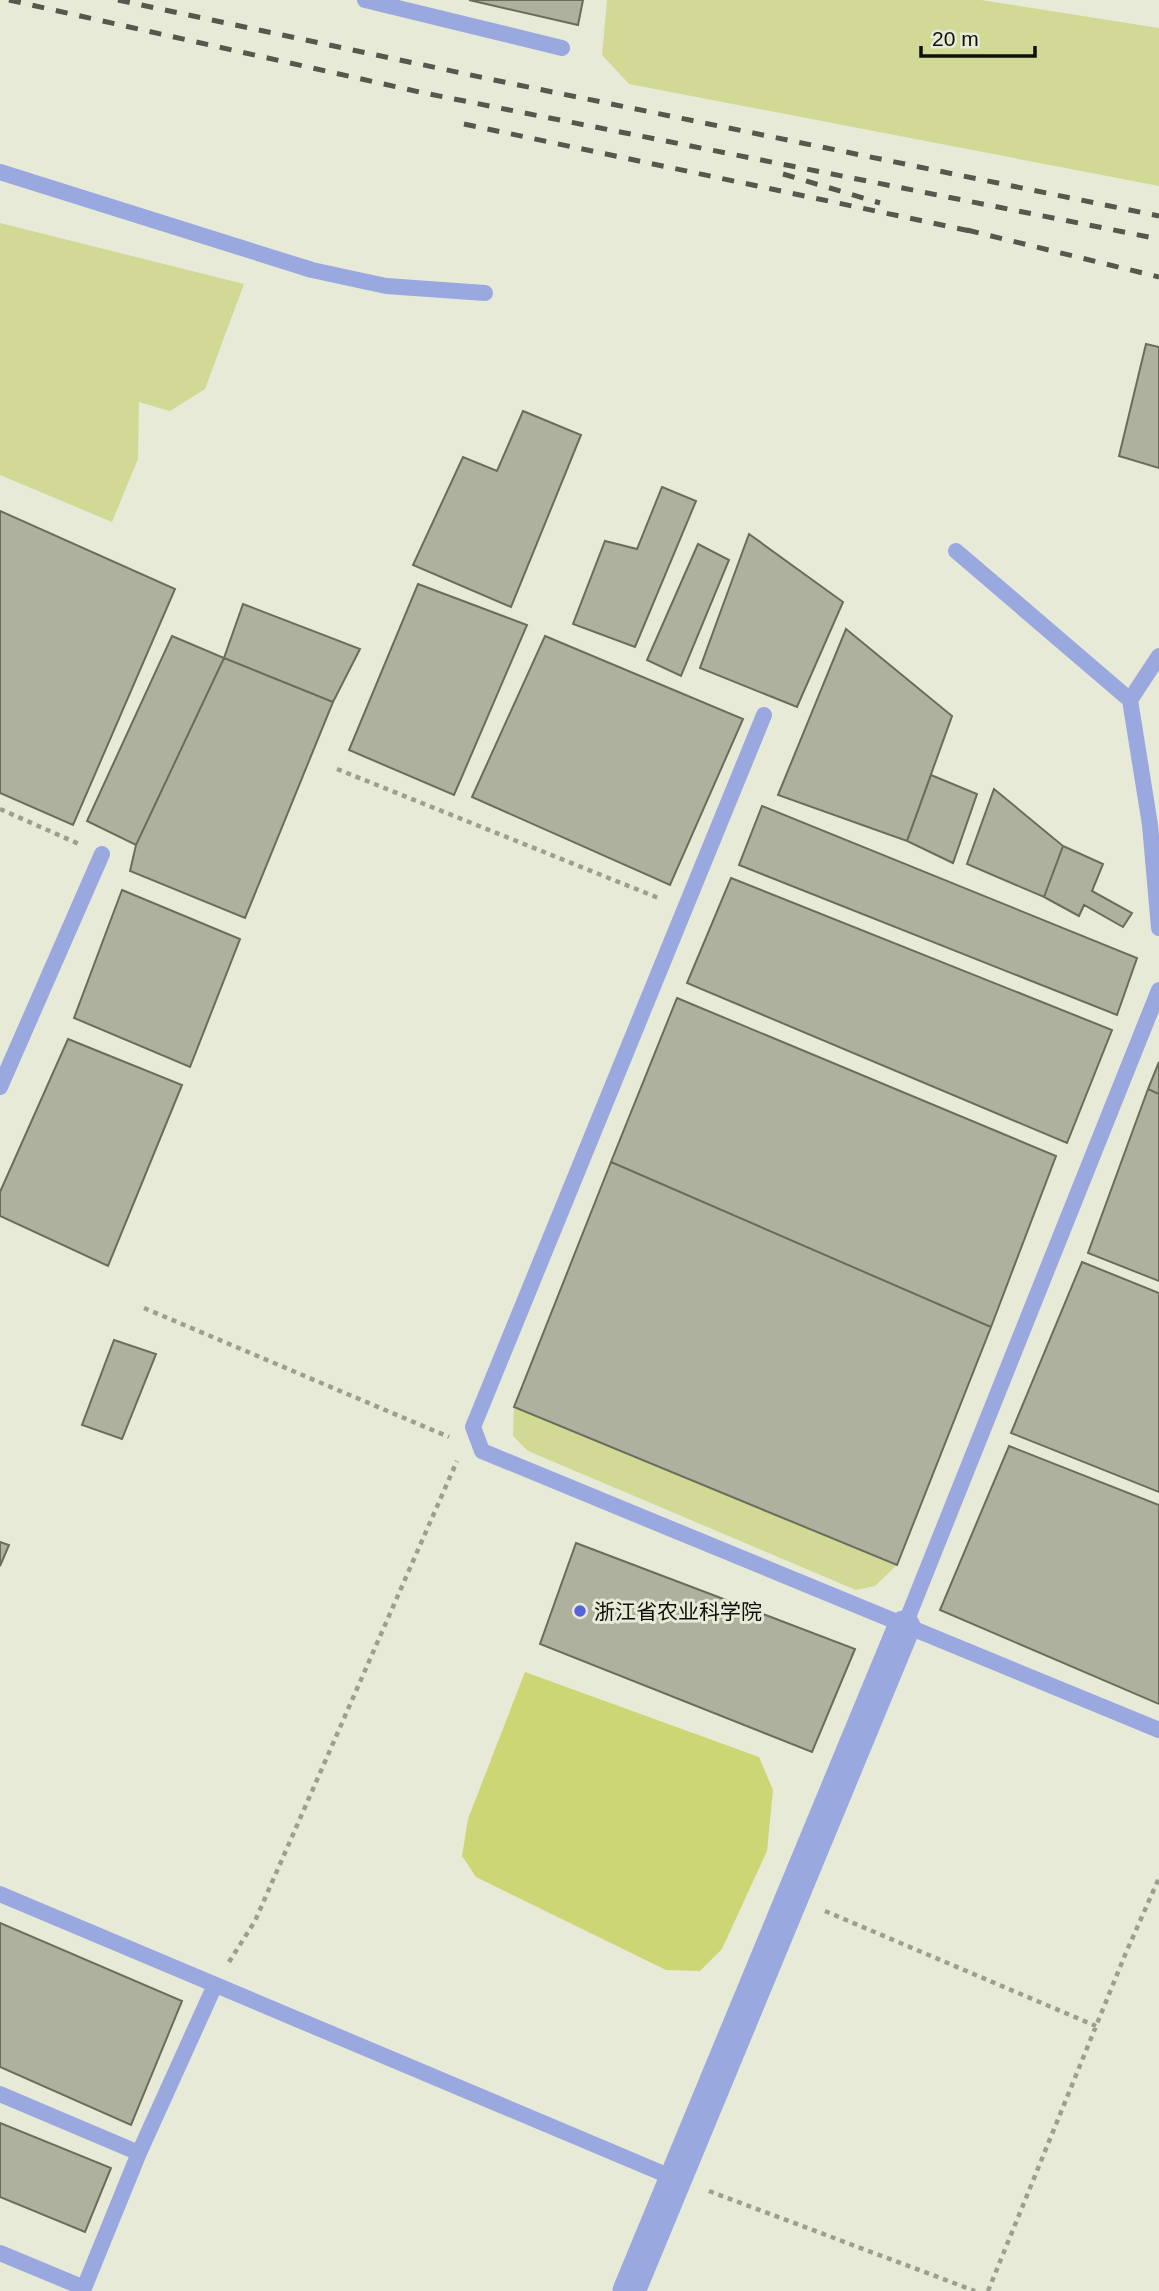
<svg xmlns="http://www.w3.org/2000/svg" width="1159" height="2291" viewBox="0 0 1159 2291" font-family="Helvetica,'Noto Sans SC',sans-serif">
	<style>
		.green { fill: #d1d995 }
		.water { fill: #cdd675 }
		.building { fill: #afb19f; stroke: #6b6d5c; stroke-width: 2 }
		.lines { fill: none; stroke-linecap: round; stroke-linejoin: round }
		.path { stroke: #9d9e90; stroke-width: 4.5; stroke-dasharray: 5 5; stroke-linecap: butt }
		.lane { stroke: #99a8df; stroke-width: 16 }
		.street { stroke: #99a8df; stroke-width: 33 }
		.rail { stroke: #57584d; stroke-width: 5; stroke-dasharray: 12 12; stroke-linecap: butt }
		.poi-dot { fill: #5465dc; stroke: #e8ead8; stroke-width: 2.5 }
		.labels { text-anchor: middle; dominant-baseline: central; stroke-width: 6; stroke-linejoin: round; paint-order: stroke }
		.poi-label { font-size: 21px; fill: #0f1009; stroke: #e8ead8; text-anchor: start }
	</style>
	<rect width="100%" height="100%" fill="#e8ead8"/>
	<!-- green -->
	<path class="green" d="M 607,0 L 981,0 L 1159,28 L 1159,186 L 629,84 L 602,55 Z
		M 0,223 L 244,284 L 205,389 L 170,411 L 139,402 L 138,459 L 112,522 L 0,475 Z
		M 514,1407 L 897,1565 L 875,1586 L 856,1590 L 528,1451 L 513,1436 Z"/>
	<!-- water -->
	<path class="water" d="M 525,1672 L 759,1757 L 773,1790 L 767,1851 L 722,1949 L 700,1971 L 666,1970 L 476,1877 L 462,1856 L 468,1819 Z"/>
	<!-- building -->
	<path class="building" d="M 469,0 L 583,0 L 578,25 Z
		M 1146,344 L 1159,347 L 1159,468 L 1119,456 Z
		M 523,411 L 581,435 L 511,607 L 413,565 L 463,457 L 497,471 Z
		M 662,487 L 696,501 L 635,647 L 573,624 L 605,541 L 637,549 Z
		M 0,511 L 175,589 L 73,825 L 0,793 Z
		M 749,534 L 843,602 L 797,707 L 700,668 Z
		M 698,544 L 729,560 L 681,676 L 647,660 Z
		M 418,584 L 527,625 L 454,795 L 349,750 Z
		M 243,604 L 360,649 L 333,702 L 224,658 Z
		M 846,629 L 952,716 L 907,841 L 778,795 Z
		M 172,636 L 224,658 L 136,845 L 87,821 Z
		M 545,636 L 743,719 L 670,885 L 472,797 Z
		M 224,658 L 333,702 L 245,918 L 130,871 L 136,845 Z
		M 931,775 L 977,794 L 953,863 L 907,841 Z
		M 994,789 L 1063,846 L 1044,897 L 967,864 Z
		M 762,806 L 1137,958 L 1117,1015 L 739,865 Z
		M 1063,846 L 1103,864 L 1092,891 L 1132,913 L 1123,927 L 1084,905 L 1079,916 L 1044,897 Z
		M 731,878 L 1112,1030 L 1067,1143 L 687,983 Z
		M 122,890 L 240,939 L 190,1067 L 74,1018 Z
		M 677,998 L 1056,1156 L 991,1327 L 611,1162 Z
		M 68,1039 L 182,1085 L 108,1266 L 0,1216 L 0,1192 Z
		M 1159,1062 L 1159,1094 L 1148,1089 Z
		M 1148,1089 L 1159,1094 L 1159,1281 L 1088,1253 Z
		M 611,1162 L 991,1327 L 897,1565 L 514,1407 Z
		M 1082,1262 L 1159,1293 L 1159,1492 L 1011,1433 Z
		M 114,1340 L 156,1354 L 122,1439 L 82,1425 Z
		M 1009,1446 L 1159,1505 L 1159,1704 L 940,1610 Z
		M 0,1542 L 9,1545 L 0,1566 Z
		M 576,1543 L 855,1649 L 812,1752 L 540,1644 Z
		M 0,1923 L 182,2001 L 131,2125 L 0,2067 Z
		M 0,2123 L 111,2168 L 85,2232 L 0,2197 Z"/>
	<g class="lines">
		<!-- path -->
		<path class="path" d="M 337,769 L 661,899
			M 0,809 L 79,844
			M 144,1308 L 449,1437
			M 825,1911 L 1096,2026
			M 229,1962 L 255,1921 L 457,1461
			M 709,2191 L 975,2291
			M 988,2291 L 1125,1955 L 1159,1878"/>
		<!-- lane -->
		<path class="lane" d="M 365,0 L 562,48
			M 0,172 L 312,270 L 386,286 L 485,293
			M 956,551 L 1130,700 L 1150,825 L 1159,928
			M 1130,700 L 1159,656
			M 764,715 L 473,1427 L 482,1451 L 1159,1730
			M 0,1087 L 102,854
			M 904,1627 L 1159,990
			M 0,1894 L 676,2179
			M 0,2094 L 139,2153 L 215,1985
			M 0,2253 L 84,2288 L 139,2153"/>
		<!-- street -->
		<path class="street" d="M 629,2291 L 904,1627"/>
		<!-- rail -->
		<path class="rail" d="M 9,0 L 424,93 L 1159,239
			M 118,0 L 494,80 L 1159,216
			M 464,124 L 975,232
			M 783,174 L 880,203
			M 967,230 L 1159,277"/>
	</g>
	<!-- markers -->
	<circle class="poi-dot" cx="580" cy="1611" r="7"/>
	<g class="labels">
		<!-- poi labels -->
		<g class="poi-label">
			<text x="594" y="1611">浙江省农业科学院</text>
		</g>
	</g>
	<!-- scale -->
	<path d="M921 46v10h114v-10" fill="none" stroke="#0f1009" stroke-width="3.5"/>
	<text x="932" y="46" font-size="21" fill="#0f1009" stroke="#e8ead8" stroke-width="5" paint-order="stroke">20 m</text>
</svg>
